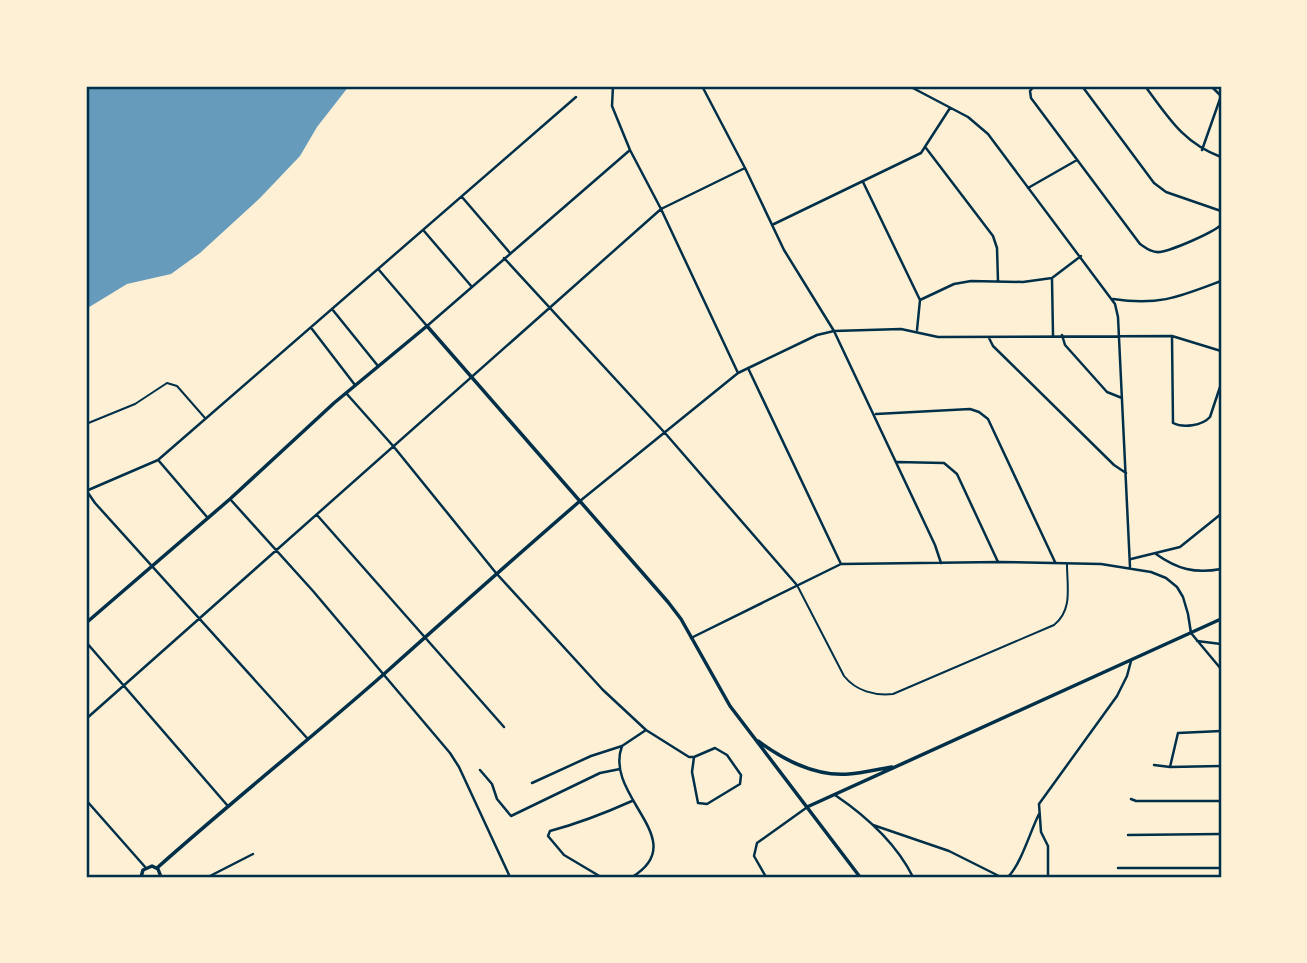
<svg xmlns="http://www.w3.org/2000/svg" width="1307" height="963" viewBox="0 0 1307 963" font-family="'Noto Sans',sans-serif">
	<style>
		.water { fill: #669bbc }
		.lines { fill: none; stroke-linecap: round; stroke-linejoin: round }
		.service { stroke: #003049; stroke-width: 2 }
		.minor { stroke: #003049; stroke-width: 2.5 }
		.tertiary { stroke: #003049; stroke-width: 3.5 }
		.neatline { fill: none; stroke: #003049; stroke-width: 2.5 }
	</style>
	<rect width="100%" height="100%" fill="#fdf0d5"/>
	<!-- water -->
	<path class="water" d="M 86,86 L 349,86 L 317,127 L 300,156 L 260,198 L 200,253 L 171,274 L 127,284 L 86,309 Z"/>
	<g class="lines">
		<!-- service -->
		<path class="service" d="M 86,424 L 135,404 L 167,383 L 177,386 L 205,418
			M 798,587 L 844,676 C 856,691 875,696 893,694 L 1054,625 C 1073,610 1067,587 1067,564"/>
		<!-- minor -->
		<path class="minor" d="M 613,86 L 612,106 L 630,150 L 661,209 L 738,373
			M 702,86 L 745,168 L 784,250 L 834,331 L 935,545 L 941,563
			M 909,86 L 968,117 L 988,134 L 1115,304 L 1118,317 L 1130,567
			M 1034,86 L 1030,91 L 1031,98 L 1140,244 C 1146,248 1152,253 1160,252 C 1173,250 1212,233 1221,225
			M 1082,86 L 1154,183 L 1166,192 L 1221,211
			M 1145,86 C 1168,117 1183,143 1221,157
			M 1211,86 L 1221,96
			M 926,148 L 993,236 L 997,248 L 998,281
			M 1202,150 L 1221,96
			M 863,182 L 920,300 L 917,330
			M 1028,188 L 1077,160
			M 462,197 L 510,253
			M 774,224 L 921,153 L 950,108
			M 424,231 L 472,287
			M 504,258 L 665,433 L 796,584
			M 379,270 L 427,326 L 630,150
			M 1052,279 L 1053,335
			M 1113,299 C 1159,306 1179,297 1221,281
			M 920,300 L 954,284 L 971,281 L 1023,282 L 1052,278 L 1081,256
			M 332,309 L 378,366
			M 312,329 L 355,385
			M 1062,335 L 1065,345 L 1107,392 L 1122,398
			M 1172,337 L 1173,423 C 1183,428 1202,426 1210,417 L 1221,384
			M 989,338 L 993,346 L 1114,465 L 1126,473
			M 748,368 L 841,564
			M 346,393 L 394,447 L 496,573 L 603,690 L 646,730 L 689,757 L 694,757 L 715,748 L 727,755 L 741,775 L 740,784 L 707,804 L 698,803 L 692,772 L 694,757
			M 876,414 L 970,409 L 979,412 L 988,419 L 1055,562
			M 159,461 L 207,517
			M 897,462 L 944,463 L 957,474 L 998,562
			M 86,490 L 95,503 L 307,738
			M 86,491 L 158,460 L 576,97
			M 230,499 L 313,591 L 450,753 L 459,767 L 510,877
			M 580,501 L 738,373 L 817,335 L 834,331 L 901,329 L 938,337 L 1172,336 L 1221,351
			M 317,515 L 504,727
			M 1156,554 C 1177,569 1195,574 1221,569
			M 1131,559 L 1180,547 L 1221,514
			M 691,638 L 841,564 L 999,562 L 1101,564 L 1151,572 L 1166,578 L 1177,587 L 1183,597 L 1188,614 L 1191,633 L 1221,669
			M 1197,641 L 1221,644
			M 86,642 L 227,805
			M 86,719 L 661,209 L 745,168
			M 622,746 C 603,797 693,840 632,877
			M 1154,765 L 1170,767 L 1221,766
			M 1170,767 L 1178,733 L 1221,731
			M 480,770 L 492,784 L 497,799 L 511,816 L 600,773 L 620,769
			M 532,783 L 591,756 L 622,746 L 646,730
			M 835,795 C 866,816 896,843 913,877
			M 1131,799 L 1136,801 L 1221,801
			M 86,800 L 146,868
			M 873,825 L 949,851 L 1001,877
			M 1128,835 L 1221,834
			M 1118,868 L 1221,868
			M 208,877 L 253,854
			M 601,877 L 564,855 L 548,836 L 550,831 C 580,823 603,814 632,801
			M 766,877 L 754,856 L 757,843 L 806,808
			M 1008,877 C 1021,864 1030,832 1039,814
			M 1048,877 L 1048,846 L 1041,832 L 1039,804 L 1117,696 L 1127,676 L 1131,661"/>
		<!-- tertiary -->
		<path class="tertiary" d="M 86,623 L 230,499 L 334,403 L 427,326 L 668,602 L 681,619 L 730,706 L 860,877
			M 758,741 C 784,760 815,777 849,774 C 863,773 878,769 892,767
			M 807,807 L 1221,619
			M 157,868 C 231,802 309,740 384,674 C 449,616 514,558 580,501
			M 141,877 L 143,870 L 152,866 L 158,869 L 161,877"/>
	</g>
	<!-- border -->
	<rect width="1307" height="963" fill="none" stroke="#fdf0d5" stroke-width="175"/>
	<rect x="88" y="88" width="1132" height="788" class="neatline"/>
</svg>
